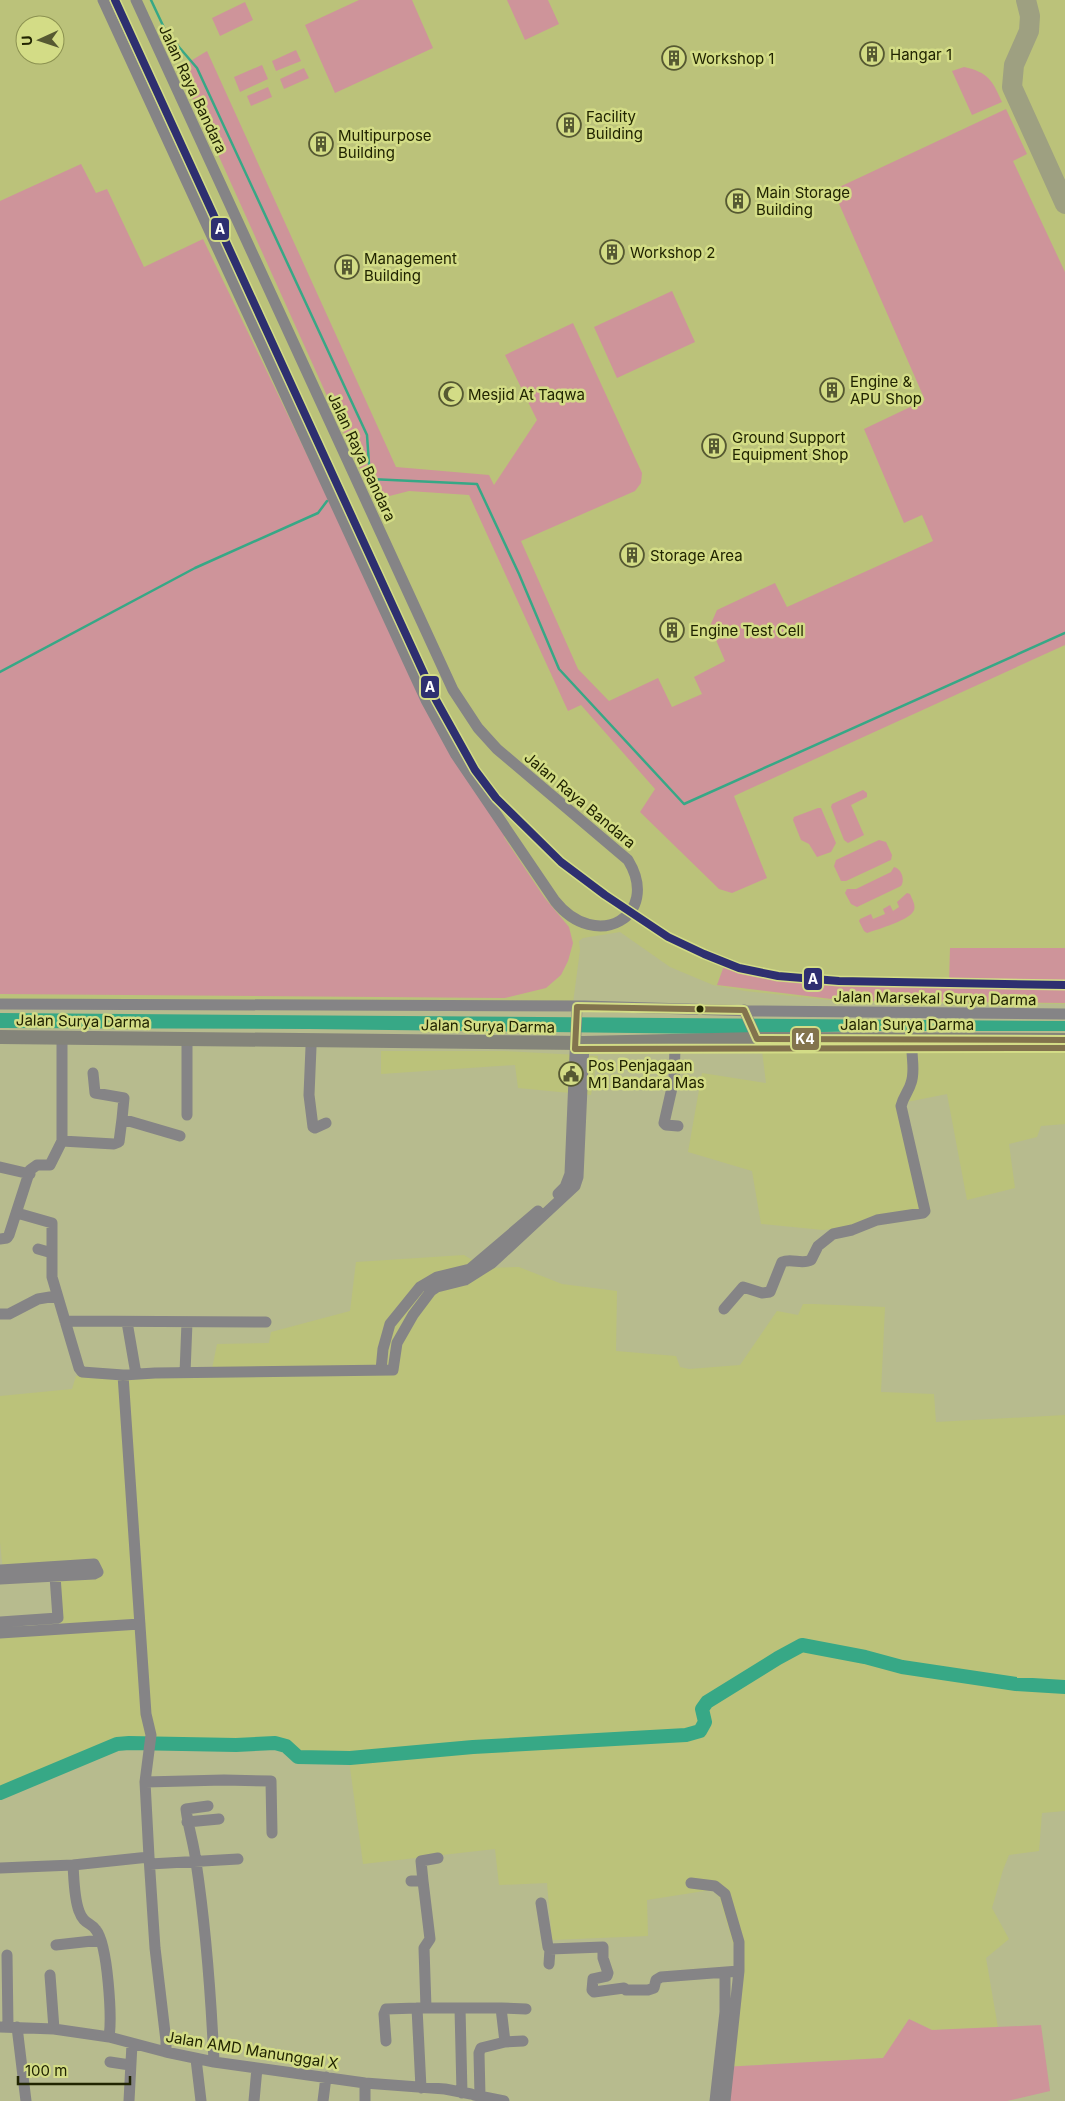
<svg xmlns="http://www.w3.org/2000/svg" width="1065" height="2101" viewBox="0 0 1065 2101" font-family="Inter,sans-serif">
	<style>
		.built { fill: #bbc27a; fill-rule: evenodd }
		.green { fill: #ce949a }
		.water { fill: #37a886 }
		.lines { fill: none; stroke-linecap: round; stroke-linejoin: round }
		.stream { stroke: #37a886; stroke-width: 2.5 }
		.river { stroke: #37a886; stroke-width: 14 }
		.taxiway { stroke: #9ea081; stroke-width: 20 }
		.minor { stroke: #858486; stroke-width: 11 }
		.major { stroke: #84847a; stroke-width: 14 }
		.bus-1-casing { stroke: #d3dc86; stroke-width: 10 }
		.bus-1 { stroke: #82734d; stroke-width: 6 }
		.rail-1-casing { stroke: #d3dc86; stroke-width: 11 }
		.rail-1 { stroke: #2e2f70; stroke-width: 8 }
		.bus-dot { fill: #212401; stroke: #d3dc86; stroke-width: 2 }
		.labels { text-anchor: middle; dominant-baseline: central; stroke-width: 5; stroke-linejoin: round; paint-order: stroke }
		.poi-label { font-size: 15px; fill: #212401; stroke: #d3dc86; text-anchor: start }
		.street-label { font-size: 15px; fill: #212401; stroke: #d3dc86 }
		.line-badge { stroke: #d3dc86; stroke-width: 2 }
		.badge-label { font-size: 14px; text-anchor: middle; font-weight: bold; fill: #fff }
	</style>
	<rect width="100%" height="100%" fill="#b7bb8e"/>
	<!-- built -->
	<path class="built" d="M 0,0 L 1065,0 L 1065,1004 L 848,1002 L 745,991 L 713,985 L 670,967 L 620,932 L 583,938 L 579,941 L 580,950 L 573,1003 L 0,999 ZM 25,25 L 55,25 L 55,55 L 25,55 Z
		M 381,1051 L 504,1051 L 598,1056 L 591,1095 L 518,1088 L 515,1065 L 381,1074 Z
		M 762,1051 L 1065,1052 L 1065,1124 L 1041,1126 L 1037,1137 L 1009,1144 L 1015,1188 L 967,1200 L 947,1094 L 902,1103 L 927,1210 L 857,1226 L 823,1230 L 761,1224 L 752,1171 L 688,1152 L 702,1073 L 766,1083 Z
		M 464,1255 L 486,1268 L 519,1267 L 562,1284 L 617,1291 L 616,1351 L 676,1356 L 680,1367 L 689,1369 L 740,1365 L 777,1311 L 798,1315 L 803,1304 L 813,1304 L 885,1307 L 881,1392 L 934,1394 L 936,1422 L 1065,1415 L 1065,1811 L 1042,1813 L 1039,1851 L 1009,1855 L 1003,1870 L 992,1908 L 1009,1939 L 986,1958 L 998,2028 L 932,2030 L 909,2019 L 884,2058 L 723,2067 L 737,1957 L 717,1889 L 647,1900 L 648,1936 L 552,1940 L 547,1883 L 499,1885 L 495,1849 L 363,1864 L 349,1760 L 297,1760 L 280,1741 L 163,1740 L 118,1743 L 0,1797 L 0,1628 L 60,1624 L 56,1579 L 4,1581 L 0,1542 L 0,1396 L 72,1389 L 76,1376 L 212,1369 L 217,1344 L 269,1343 L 271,1332 L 350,1311 L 356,1262 Z"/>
	<!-- green -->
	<path class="green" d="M 359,0 L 412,0 L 433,48 L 335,93 L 305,25 Z
		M 507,0 L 548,0 L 559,24 L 525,40 Z
		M 245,2 L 253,20 L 220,36 L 212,18 Z
		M 296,50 L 301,61 L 276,71 L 272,61 Z
		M 207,51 L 396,467 L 489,475 L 494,485 L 537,420 L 505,355 L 573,323 L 642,473 L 641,483 L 635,491 L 521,541 L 578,669 L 609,701 L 658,678 L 672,707 L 702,694 L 694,677 L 725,661 L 710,626 L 717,610 L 775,583 L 787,607 L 933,541 L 922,515 L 904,523 L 864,429 L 925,400 L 833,190 L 1006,109 L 1027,154 L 1013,161 L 1065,272 L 1065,645 L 734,796 L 767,878 L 732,893 L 719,889 L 640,812 L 655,789 L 581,705 L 568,711 L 469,495 L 409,491 L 374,500 L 179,68 Z
		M 262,65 L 268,79 L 240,92 L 234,77 Z
		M 964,67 C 988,72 993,81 1002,102 L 972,115 L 952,71 Z
		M 304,68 L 309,78 L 284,89 L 280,79 Z
		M 268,87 L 272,97 L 251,106 L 247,96 Z
		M 81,164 L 96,193 L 107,189 L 144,267 L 203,239 L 447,745 L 506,834 L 504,837 L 544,897 L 569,927 L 573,943 L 568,961 L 561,975 L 546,988 L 505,998 L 0,994 L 0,201 Z
		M 672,291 L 695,342 L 617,378 L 594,327 Z
		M 863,790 L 867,793 L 867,797 L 851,805 L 864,835 L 848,843 L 844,840 L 831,807 L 832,804 Z
		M 818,808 L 821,808 L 836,843 L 831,852 L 817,857 L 809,844 L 801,840 L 793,820 L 794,817 Z
		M 879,840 L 886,842 L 892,855 L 891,860 L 846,881 L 841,881 L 834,866 L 836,860 Z
		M 894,867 C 902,869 905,880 901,886 L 857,907 L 851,904 L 845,893 L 847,889 L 856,889 L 891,872 Z
		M 907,893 L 910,894 C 912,899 916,905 914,910 C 911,920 878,929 867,933 L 864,931 L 859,921 L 860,919 L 871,914 L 873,919 L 885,914 L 883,909 L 890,905 L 893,911 L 899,907 L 897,902 Z
		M 950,948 L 1065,948 L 1065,1003 L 848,1001 L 717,985 L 725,963 C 788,988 880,983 949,984 Z
		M 909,2019 L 932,2030 L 1041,2025 L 1050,2091 L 1007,2101 L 719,2101 L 723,2067 L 883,2058 Z"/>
	<!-- water -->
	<path class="water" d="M 0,1013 L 1065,1021 L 1065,1031 L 872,1031 L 718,1034 L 309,1029 L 0,1028 Z"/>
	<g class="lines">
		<!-- stream -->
		<path class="stream" d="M 151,0 L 166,32 L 197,68 L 367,435 L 370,479 L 477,484 L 519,574 L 559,669 L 684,804 L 1065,633
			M 0,672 L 195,568 L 318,513 L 327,501"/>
		<!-- river -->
		<path class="river" d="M 0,1793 L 117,1744 L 129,1743 L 236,1745 L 275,1743 L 286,1746 L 298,1757 L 350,1758 L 473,1747 L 686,1735 L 700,1731 L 705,1722 L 702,1709 L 707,1702 L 778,1658 L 802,1645 L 865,1657 L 902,1667 L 1016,1684 L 1065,1687"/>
		<!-- taxiway -->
		<path class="taxiway" d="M 1026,0 L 1030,16 L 1029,31 L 1014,65 L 1012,87 L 1065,204"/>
		<!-- minor -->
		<path class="minor" d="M 103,0 L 426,700 L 456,755 L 555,901 C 596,953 662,916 628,860 L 497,749 L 478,728 L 453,690 L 136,0
			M 0,1004 L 584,1006 L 754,1011 L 1065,1014
			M 744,1010 L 757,1039
			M 311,1047 L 309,1095 L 313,1127 L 315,1128 L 326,1123
			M 675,1048 L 674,1079 L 664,1123 L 666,1125 L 678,1126
			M 93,1073 L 95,1093 L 124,1098 L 122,1119
			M 187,1115 L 187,1046
			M 62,1141 L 62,1044
			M 0,1167 L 30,1174
			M 558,1194 L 565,1187 L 570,1174 L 577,1007
			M 17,1213 L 52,1223 L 52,1277 L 79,1368 L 82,1372 L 123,1375 L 155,1373 L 393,1370 L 397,1343 L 413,1315 L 431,1291 L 437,1287 L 465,1280 L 492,1263 L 575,1186 L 578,1177 L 584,1043
			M 0,1239 L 7,1238 L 9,1235 L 30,1170 L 37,1165 L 50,1165 L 62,1141 L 114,1144 L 119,1142 L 122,1119 L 180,1136
			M 38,1249 L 52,1253
			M 724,1309 L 743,1287 L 762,1293 L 770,1292 L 782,1262 C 792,1258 802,1265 811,1260 L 818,1246 L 833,1234 L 852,1230 L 877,1220 L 923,1213 L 925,1211 L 901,1106 C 904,1095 909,1091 911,1083 C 915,1072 912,1061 912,1050
			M 0,1314 L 9,1314 L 38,1299 L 56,1296
			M 65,1321 L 266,1322
			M 127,1322 L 136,1374
			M 381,1370 L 383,1349 L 390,1324 L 420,1287 L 437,1277 L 470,1269 L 538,1211
			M 185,1373 L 187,1322
			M 123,1375 L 146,1714 L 151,1735 L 145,1782 L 149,1857 L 155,1948 L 166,2041 L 166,2052
			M 0,1570 L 94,1564 L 98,1572 L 94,1574 L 0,1579
			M 0,1622 L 58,1618 L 55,1576
			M 0,1633 L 140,1624
			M 145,1782 L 224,1780 L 271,1781 L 272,1833
			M 208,1806 L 186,1809 C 188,1827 194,1844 196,1862 C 206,1928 211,1996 214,2062
			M 187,1822 L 219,1819
			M 150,1864 L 238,1859
			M 73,1865 C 74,1879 74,1898 79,1911 C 84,1925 91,1922 96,1930 C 108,1945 112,2018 109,2037
			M 0,1868 L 73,1865 L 149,1857
			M 411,1881 L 423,1881 L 430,1939 L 424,1948 L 426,2008
			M 423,1881 L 421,1861 L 438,1858
			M 691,1883 L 715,1886 L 725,1894 L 739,1942 L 739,1971 L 725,2101
			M 541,1903 L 548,1947 L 550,1949 L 549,1964
			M 56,1945 L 101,1940
			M 550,1949 L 603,1947 L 603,1958 L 608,1973 L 607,1976 L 593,1979 L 592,1990 L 594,1992 L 624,1988 L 626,1990 L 648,1990 L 654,1988 L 656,1980 L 661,1977 L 739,1971
			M 7,1955 L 8,2027
			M 50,1975 L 54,2029
			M 460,2008 L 462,2093
			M 0,2027 L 54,2029 L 109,2037 L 166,2052 L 214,2062 L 365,2083 L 445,2089 L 471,2094
			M 17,2027 L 26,2101
			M 386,2041 L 384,2014 L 386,2009 L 417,2008
			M 505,2042 L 501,2008 L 526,2009
			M 196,2059 L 201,2101
			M 110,2062 L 130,2065
			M 421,2088 L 417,2008 L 501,2008
			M 474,2095 L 504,2101
			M 480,2096 L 479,2053 L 481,2048 L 505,2042 L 523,2041
			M 129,2101 L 132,2044
			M 254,2101 L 257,2068
			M 323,2101 L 326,2077
			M 365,2101 L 365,2083
			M 715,2101 L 725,2012 L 725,1973"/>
		<!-- major -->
		<path class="major" d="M 0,1037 L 584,1043 L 757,1039 L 1065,1040"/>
		<!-- bus-1 casing -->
		<g class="bus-1-casing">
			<path id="bus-1" d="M 1065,1040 L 757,1039 L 744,1010 L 577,1007 L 575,1049 L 1065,1048"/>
		</g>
		<!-- bus-1 -->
		<use href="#bus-1" class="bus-1"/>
		<!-- rail-1 casing -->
		<g class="rail-1-casing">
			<path id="rail-1" d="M 115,0 L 436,700 L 475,770 L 496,798 L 561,862 L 605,895 L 668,937 L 704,954 L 739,968 L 778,976 L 839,981 L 1065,985"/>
		</g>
		<!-- rail-1 -->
		<use href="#rail-1" class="rail-1"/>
	</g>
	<!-- icons -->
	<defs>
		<g id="building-ring" transform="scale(1.25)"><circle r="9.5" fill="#d3dc86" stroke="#565932" stroke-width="1.5"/><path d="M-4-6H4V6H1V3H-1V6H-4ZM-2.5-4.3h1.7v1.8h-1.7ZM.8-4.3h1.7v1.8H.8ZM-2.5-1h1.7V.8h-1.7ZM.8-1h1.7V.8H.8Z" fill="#565932"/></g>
		<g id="mosque-ring" transform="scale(1.25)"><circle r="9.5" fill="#d3dc86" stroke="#565932" stroke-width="1.5"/><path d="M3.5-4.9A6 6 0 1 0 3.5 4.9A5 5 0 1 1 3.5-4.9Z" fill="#565932"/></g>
		<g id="civic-ring" transform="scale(1.25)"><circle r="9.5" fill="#d3dc86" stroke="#565932" stroke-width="1.5"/><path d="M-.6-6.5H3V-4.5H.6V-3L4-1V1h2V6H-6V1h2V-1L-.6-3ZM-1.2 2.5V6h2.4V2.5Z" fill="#565932"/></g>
	</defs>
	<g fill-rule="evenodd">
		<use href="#building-ring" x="872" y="54"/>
		<use href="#building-ring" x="674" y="58"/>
		<use href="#building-ring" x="569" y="125"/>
		<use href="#building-ring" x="321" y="144"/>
		<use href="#building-ring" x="738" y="201"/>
		<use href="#building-ring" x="612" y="252"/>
		<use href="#building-ring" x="347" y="267"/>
		<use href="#building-ring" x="832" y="390"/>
		<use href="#mosque-ring" x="451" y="394"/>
		<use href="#building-ring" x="714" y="446"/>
		<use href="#building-ring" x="632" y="555"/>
		<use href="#building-ring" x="672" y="630"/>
		<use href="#civic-ring" x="571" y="1074"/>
	</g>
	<!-- markers -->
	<circle class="bus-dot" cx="700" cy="1009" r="4.5"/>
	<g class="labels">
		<!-- poi labels -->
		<g class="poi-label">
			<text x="890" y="54">Hangar 1</text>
			<text x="692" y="58">Workshop 1</text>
			<text x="586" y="116">Facility<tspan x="586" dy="17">Building</tspan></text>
			<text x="338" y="135">Multipurpose<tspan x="338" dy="17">Building</tspan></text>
			<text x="756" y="192">Main Storage<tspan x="756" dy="17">Building</tspan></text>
			<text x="630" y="252">Workshop 2</text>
			<text x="364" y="258">Management<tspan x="364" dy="17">Building</tspan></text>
			<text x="850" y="381">Engine &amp;<tspan x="850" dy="17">APU Shop</tspan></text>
			<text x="468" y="394">Mesjid At Taqwa</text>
			<text x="732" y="437">Ground Support<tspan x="732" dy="17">Equipment Shop</tspan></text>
			<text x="650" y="555">Storage Area</text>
			<text x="690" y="630">Engine Test Cell</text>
			<text x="588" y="1065">Pos Penjagaan<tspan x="588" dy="17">M1 Bandara Mas</tspan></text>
		</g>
		<!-- street labels -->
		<g class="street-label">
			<text transform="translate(193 89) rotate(65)">Jalan Raya Bandara</text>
			<text transform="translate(362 457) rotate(65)">Jalan Raya Bandara</text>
			<text transform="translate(580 800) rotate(40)">Jalan Raya Bandara</text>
			<text transform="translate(935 998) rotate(1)">Jalan Marsekal Surya Darma</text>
			<text transform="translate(83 1021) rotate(1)">Jalan Surya Darma</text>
			<text x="907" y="1024">Jalan Surya Darma</text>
			<text transform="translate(488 1026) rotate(1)">Jalan Surya Darma</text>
			<text transform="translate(252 2050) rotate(9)">Jalan AMD Manunggal X</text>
		</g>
	</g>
	<g class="line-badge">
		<rect x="210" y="217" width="20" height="24" rx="5" fill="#2e2f70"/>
		<rect x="420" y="675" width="20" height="24" rx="5" fill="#2e2f70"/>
		<rect x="803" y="967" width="20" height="24" rx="5" fill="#2e2f70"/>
		<rect x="791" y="1027" width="29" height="24" rx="5" fill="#82734d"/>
	</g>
	<g class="badge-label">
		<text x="220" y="234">A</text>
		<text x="430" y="692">A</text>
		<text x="813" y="984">A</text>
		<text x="805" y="1044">K4</text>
	</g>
	<!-- north arrow -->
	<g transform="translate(40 40) rotate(267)"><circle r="24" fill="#d3dc86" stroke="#8c9251"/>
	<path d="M0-4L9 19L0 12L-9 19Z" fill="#565932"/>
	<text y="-8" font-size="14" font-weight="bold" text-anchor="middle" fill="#212401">U</text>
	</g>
	<!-- scale -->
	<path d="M18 2076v8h112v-8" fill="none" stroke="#212401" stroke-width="2.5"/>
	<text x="25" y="2076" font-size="15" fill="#212401" stroke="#d3dc86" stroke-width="4" paint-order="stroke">100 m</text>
</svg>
